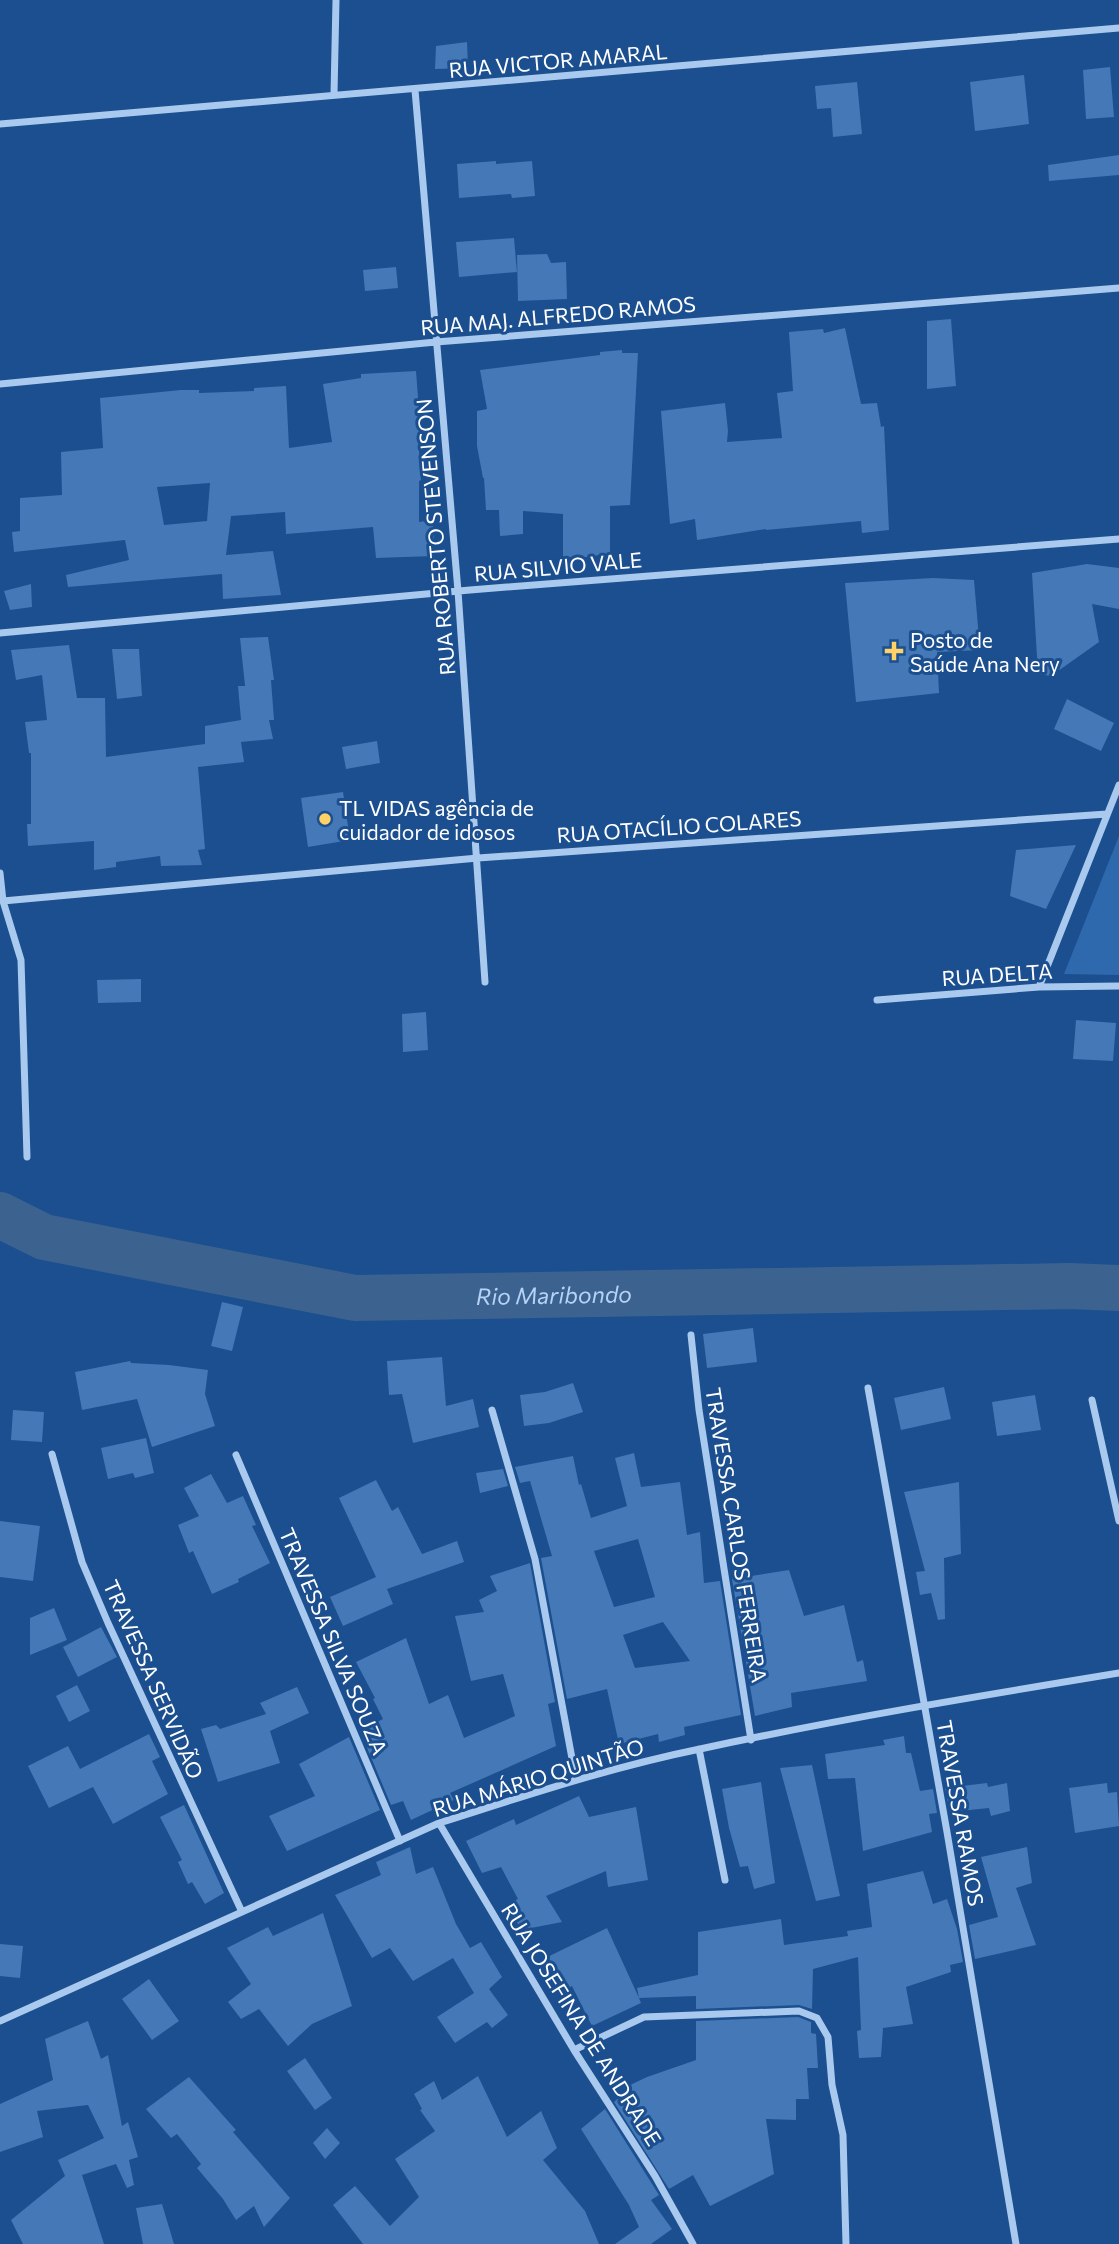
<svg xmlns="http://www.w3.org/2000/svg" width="1119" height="2244" viewBox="0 0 1119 2244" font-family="Commissioner,sans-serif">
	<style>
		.green { fill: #2e69ad }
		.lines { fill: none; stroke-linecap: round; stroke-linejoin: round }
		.river { stroke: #3c6290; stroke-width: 46 }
		.building { fill: #4478b7; fill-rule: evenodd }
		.minor { stroke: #a9c9ee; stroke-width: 7 }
		.poi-dot { fill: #ffd166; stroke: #1b4f8f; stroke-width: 2.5 }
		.labels { text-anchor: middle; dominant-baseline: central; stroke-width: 6; stroke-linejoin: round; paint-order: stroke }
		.street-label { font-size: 21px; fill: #fff; stroke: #1b4f8f }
		.poi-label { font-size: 21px; fill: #fff; stroke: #1b4f8f; text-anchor: start }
		.water-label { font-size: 23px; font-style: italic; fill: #b5d3f5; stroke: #1b4f8f }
	</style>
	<rect width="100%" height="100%" fill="#1b4f8f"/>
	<!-- green -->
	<path class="green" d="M 1119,836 L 1119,975 L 1064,974 Z"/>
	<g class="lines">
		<!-- river -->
		<path class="river" id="s1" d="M 0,1215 L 44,1237 L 355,1298 L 1069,1286 L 1119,1288"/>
	</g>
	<!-- building -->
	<path class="building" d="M 467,42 L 468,68 L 435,69 L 436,46 Z
		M 1110,67 L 1114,117 L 1086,119 L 1083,70 Z
		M 1024,75 L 1029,124 L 975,131 L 970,82 Z
		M 857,82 L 862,134 L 833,137 L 831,108 L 817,109 L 815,86 Z
		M 1119,155 L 1119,175 L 1049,181 L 1048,165 Z
		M 496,161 L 496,164 L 532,161 L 535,196 L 512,198 L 511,194 L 459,198 L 457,164 Z
		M 514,238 L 517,272 L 459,277 L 456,242 Z
		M 547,254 L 551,263 L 566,262 L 567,299 L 518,301 L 517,255 Z
		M 396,267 L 398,288 L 365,291 L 363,270 Z
		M 951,319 L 956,386 L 927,389 L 927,321 Z
		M 845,328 L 861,404 L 877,403 L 881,427 L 884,426 L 889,530 L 862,533 L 861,521 L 766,530 L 766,529 L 697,540 L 695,519 L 670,524 L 661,411 L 725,403 L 728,431 L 727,442 L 782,438 L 777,393 L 793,391 L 789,332 L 823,329 L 824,333 Z
		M 622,350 L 622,353 L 638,353 L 630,505 L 610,506 L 610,553 L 587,557 L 563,557 L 563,514 L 523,511 L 523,534 L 500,536 L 499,510 L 486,510 L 484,478 L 483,478 L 477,446 L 477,411 L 487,409 L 480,370 L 600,355 L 600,352 Z
		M 416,371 L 421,437 L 418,437 L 421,480 L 419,481 L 419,522 L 433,520 L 434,556 L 376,558 L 373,527 L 286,534 L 285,512 L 231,516 L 226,555 L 273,551 L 281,595 L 223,599 L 222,574 L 68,587 L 66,575 L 129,560 L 125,540 L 14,552 L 12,532 L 20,531 L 20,498 L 62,495 L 61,452 L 103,448 L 100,398 L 181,390 L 199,390 L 199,393 L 254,391 L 254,388 L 286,386 L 289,448 L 332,442 L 323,384 L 361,378 L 361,374 ZM 210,483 L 207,521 L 164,525 L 157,487 Z
		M 1087,564 L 1119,568 L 1119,609 L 1092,604 L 1099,642 L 1051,676 L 1038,674 L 1032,573 Z
		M 933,578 L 974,580 L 980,650 L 937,652 L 939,693 L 856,702 L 845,583 Z
		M 31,584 L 32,607 L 10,610 L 4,591 Z
		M 268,637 L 274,680 L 271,680 L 274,720 L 269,720 L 273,739 L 241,742 L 244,762 L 198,767 L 205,849 L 198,850 L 202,865 L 161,866 L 160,856 L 116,862 L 116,867 L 94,870 L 94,841 L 28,846 L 27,824 L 31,824 L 31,753 L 29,753 L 25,722 L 47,720 L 42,675 L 16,680 L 11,650 L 69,645 L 77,698 L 105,698 L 106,757 L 205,744 L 205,726 L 241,720 L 238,686 L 245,686 L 240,638 Z
		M 112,649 L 139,649 L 142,696 L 117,699 Z
		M 1067,699 L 1114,723 L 1101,751 L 1054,729 Z
		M 377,741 L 380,763 L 346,769 L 342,747 Z
		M 343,792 L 350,840 L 308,847 L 301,798 Z
		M 1076,845 L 1046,909 L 1010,896 L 1016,850 Z
		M 141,979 L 141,1002 L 98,1003 L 97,980 Z
		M 426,1012 L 428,1050 L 403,1052 L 402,1014 Z
		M 1076,1020 L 1116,1023 L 1113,1061 L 1073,1059 Z
		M 222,1302 L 243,1307 L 232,1351 L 211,1346 Z
		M 753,1328 L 757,1362 L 707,1368 L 703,1334 Z
		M 442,1357 L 446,1406 L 473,1399 L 479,1427 L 413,1443 L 402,1394 L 389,1395 L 387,1361 Z
		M 130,1361 L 131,1363 L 169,1365 L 208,1370 L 205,1394 L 215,1426 L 152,1447 L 137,1399 L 82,1410 L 75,1372 Z
		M 573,1383 L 583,1412 L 549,1423 L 524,1426 L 520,1395 L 545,1392 Z
		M 944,1387 L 951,1419 L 901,1430 L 894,1398 Z
		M 1035,1395 L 1041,1430 L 997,1436 L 992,1402 Z
		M 13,1410 L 44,1412 L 42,1442 L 11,1440 Z
		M 146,1438 L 154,1473 L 135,1478 L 133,1473 L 108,1479 L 101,1448 Z
		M 634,1453 L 641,1487 L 680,1482 L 687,1535 L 700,1532 L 704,1583 L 720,1581 L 741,1715 L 684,1727 L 685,1735 L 659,1742 L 658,1734 L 619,1744 L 607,1689 L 567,1699 L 541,1558 L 552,1556 L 530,1481 L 520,1483 L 515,1467 L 573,1456 L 579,1485 L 581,1484 L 591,1518 L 627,1506 L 615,1458 ZM 638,1539 L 655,1597 L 614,1607 L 594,1551 ZM 663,1622 L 690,1661 L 635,1668 L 623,1635 Z
		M 503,1469 L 508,1486 L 480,1493 L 476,1473 Z
		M 211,1474 L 227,1503 L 243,1496 L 256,1525 L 252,1526 L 270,1563 L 238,1579 L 239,1582 L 212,1594 L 193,1551 L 189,1553 L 178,1525 L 199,1516 L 184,1488 Z
		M 376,1480 L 392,1511 L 398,1507 L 422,1554 L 457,1541 L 464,1562 L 387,1589 L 393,1604 L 343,1626 L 330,1597 L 376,1577 L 339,1498 Z
		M 959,1482 L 961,1554 L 944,1558 L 945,1619 L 938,1620 L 931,1593 L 920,1595 L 916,1572 L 925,1571 L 904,1492 Z
		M 0,1521 L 40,1526 L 33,1581 L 0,1577 Z
		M 530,1563 L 555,1702 L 548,1704 L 556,1746 L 450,1793 L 454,1800 L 411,1820 L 403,1801 L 391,1805 L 360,1731 L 383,1719 L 373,1699 L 375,1698 L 356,1662 L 406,1638 L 429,1704 L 448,1695 L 464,1738 L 515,1716 L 503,1674 L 471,1681 L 455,1616 L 484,1612 L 479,1600 L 497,1591 L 490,1576 Z
		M 789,1570 L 804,1616 L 844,1605 L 857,1662 L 863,1660 L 867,1681 L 791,1693 L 792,1707 L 755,1716 L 732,1579 Z
		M 54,1608 L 67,1640 L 30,1655 L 30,1618 Z
		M 101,1627 L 117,1657 L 78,1677 L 63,1647 Z
		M 77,1685 L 90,1711 L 69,1722 L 56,1696 Z
		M 297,1687 L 309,1713 L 270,1731 L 280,1763 L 218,1782 L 201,1729 L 216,1725 L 220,1729 L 266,1714 L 260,1703 Z
		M 149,1734 L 160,1757 L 152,1761 L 168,1794 L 113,1824 L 93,1787 L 49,1808 L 28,1766 L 68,1746 L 80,1769 Z
		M 904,1736 L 906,1753 L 911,1753 L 920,1791 L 933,1789 L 937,1813 L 929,1814 L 932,1832 L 863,1851 L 855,1778 L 828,1779 L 825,1754 L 885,1745 L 883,1740 Z
		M 349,1737 L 380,1810 L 287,1851 L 269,1816 L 315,1796 L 299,1764 Z
		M 812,1765 L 840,1896 L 816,1901 L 780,1768 Z
		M 761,1782 L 775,1883 L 754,1889 L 748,1866 L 740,1867 L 729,1828 L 722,1789 Z
		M 987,1783 L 988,1787 L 1007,1783 L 1010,1811 L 991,1816 L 989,1808 L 950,1812 L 945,1788 Z
		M 1107,1783 L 1108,1793 L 1117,1792 L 1119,1826 L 1075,1833 L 1069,1788 Z
		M 579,1796 L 589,1817 L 636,1807 L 648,1880 L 608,1887 L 606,1871 L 546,1896 L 562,1922 L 521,1930 L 507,1904 L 518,1899 L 501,1867 L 482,1873 L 466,1841 L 514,1819 L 516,1825 Z
		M 184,1805 L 224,1893 L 205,1904 L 192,1882 L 188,1884 L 178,1862 L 182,1860 L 160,1817 Z
		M 410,1847 L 416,1874 L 433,1867 L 456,1924 L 470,1948 L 481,1942 L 502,1977 L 489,1989 L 508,2015 L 492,2028 L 487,2022 L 455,2043 L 437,2017 L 474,1993 L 453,1958 L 413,1981 L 390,1948 L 372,1958 L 335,1895 L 381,1875 L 376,1862 Z
		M 1027,1847 L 1032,1883 L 1016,1888 L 1036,1945 L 975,1959 L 969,1925 L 998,1917 L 981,1857 Z
		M 923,1871 L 933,1904 L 947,1899 L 957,1929 L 963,1962 L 950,1965 L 951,1972 L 906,1987 L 913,2024 L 883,2028 L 881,2057 L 859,2058 L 857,2031 L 861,2030 L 858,1957 L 813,1969 L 812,2009 L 799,2005 L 696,2009 L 696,1996 L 639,1998 L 641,2003 L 592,2026 L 572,1986 L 564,1991 L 537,1962 L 607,1928 L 639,1998 L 637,1988 L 698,1975 L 698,1932 L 781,1919 L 784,1945 L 848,1936 L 847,1931 L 872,1927 L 867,1884 Z
		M 323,1913 L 352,2006 L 312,2024 L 288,2046 L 259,2009 L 241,2019 L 228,2002 L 251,1984 L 227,1948 L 268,1927 L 273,1936 Z
		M 0,1944 L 23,1946 L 20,1978 L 0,1976 Z
		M 149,1979 L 179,2021 L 152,2040 L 122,1999 Z
		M 798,2017 L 811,2022 L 811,2033 L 816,2034 L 818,2068 L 807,2068 L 809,2099 L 796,2099 L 796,2120 L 766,2119 L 774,2174 L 710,2206 L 693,2175 L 669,2189 L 614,2102 L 627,2091 L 626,2087 L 647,2077 L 696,2060 L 696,2021 Z
		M 88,2021 L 101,2059 L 108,2055 L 122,2126 L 128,2122 L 138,2157 L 129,2160 L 134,2185 L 127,2188 L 116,2164 L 82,2175 L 104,2244 L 23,2244 L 11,2220 L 65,2176 L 58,2160 L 104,2138 L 88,2105 L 37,2111 L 43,2137 L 0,2152 L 0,2104 L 53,2080 L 45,2039 Z
		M 305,2058 L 332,2098 L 315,2110 L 287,2071 Z
		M 478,2076 L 507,2137 L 541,2111 L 557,2148 L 543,2160 L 585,2211 L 599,2244 L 363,2244 L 333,2205 L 355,2186 L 390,2226 L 419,2197 L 395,2159 L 435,2131 L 420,2110 L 422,2109 L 414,2094 L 434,2081 L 442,2100 Z
		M 189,2077 L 236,2130 L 233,2132 L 290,2198 L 264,2227 L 254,2206 L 236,2220 L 223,2199 L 197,2168 L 201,2164 L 177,2134 L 171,2138 L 146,2109 Z
		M 605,2109 L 659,2195 L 651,2200 L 672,2229 L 651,2244 L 615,2244 L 639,2227 L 629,2205 L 581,2129 Z
		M 327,2128 L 340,2143 L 325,2159 L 313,2143 Z
		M 162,2204 L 174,2244 L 143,2244 L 136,2208 Z"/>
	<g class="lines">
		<!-- minor -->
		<path class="minor" d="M 415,90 L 458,591 L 485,982
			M 334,94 L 336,0
			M 0,124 L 1119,28
			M 0,384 L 436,342 L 1119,288
			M 0,633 L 470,590 L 1119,539
			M 0,873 L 3,901 L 21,960 L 27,1157
			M 3,901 L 478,858 L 1107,814
			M 1039,987 L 1119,785
			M 877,1000 L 1039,987 L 1119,986
			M 691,1335 L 699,1410 L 751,1740
			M 868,1388 L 947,1832 L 1016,2244
			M 1092,1400 L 1119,1521
			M 492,1410 L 535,1559 L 576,1780
			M 52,1454 L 82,1562 L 108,1623 L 242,1912
			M 236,1455 L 400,1841
			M 699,1749 L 725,1880
			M 439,1823 L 574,2050 L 655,2176 L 693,2244
			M 0,2021 L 439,1823 C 525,1796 611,1767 700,1749 C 839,1719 979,1696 1119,1673
			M 574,2050 L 644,2017 L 799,2011 L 817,2018 L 828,2037 L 832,2085 L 843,2135 L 846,2244"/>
	</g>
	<!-- markers -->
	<g class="poi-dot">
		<path d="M890.5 640.5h7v7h7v7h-7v7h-7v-7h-7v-7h7z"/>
		<circle cx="325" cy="819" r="7"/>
	</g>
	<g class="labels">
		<!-- street labels -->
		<g class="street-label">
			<text transform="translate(558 60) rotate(-5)">RUA VICTOR AMARAL</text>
			<text transform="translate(558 315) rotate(-5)">RUA MAJ. ALFREDO RAMOS</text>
			<text transform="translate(435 537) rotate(-95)">RUA ROBERTO STEVENSON</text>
			<text transform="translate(558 566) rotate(-5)">RUA SILVIO VALE</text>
			<text transform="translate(679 826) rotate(-4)">RUA OTACÍLIO COLARES</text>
			<text transform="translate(997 974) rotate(-4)">RUA DELTA</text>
			<text transform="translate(737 1535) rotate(81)">TRAVESSA CARLOS FERREIRA</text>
			<text transform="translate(334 1641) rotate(67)">TRAVESSA SILVA SOUZA</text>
			<text transform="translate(154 1679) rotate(66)">TRAVESSA SERVIDÃO</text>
			<text transform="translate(538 1777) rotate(-17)">RUA MÁRIO QUINTÃO</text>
			<text transform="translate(961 1813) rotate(80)">TRAVESSA RAMOS</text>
			<text transform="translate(582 2024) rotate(58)">RUA JOSEFINA DE ANDRADE</text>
		</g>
		<!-- poi labels -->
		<g class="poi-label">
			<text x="910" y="639">Posto de<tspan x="910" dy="24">Saúde Ana Nery</tspan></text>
			<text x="339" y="807">TL VIDAS agência de<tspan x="339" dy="24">cuidador de idosos</tspan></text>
		</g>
		<!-- water labels -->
		<g class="water-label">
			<text stroke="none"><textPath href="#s1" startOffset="565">Rio Maribondo</textPath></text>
		</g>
	</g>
</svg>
